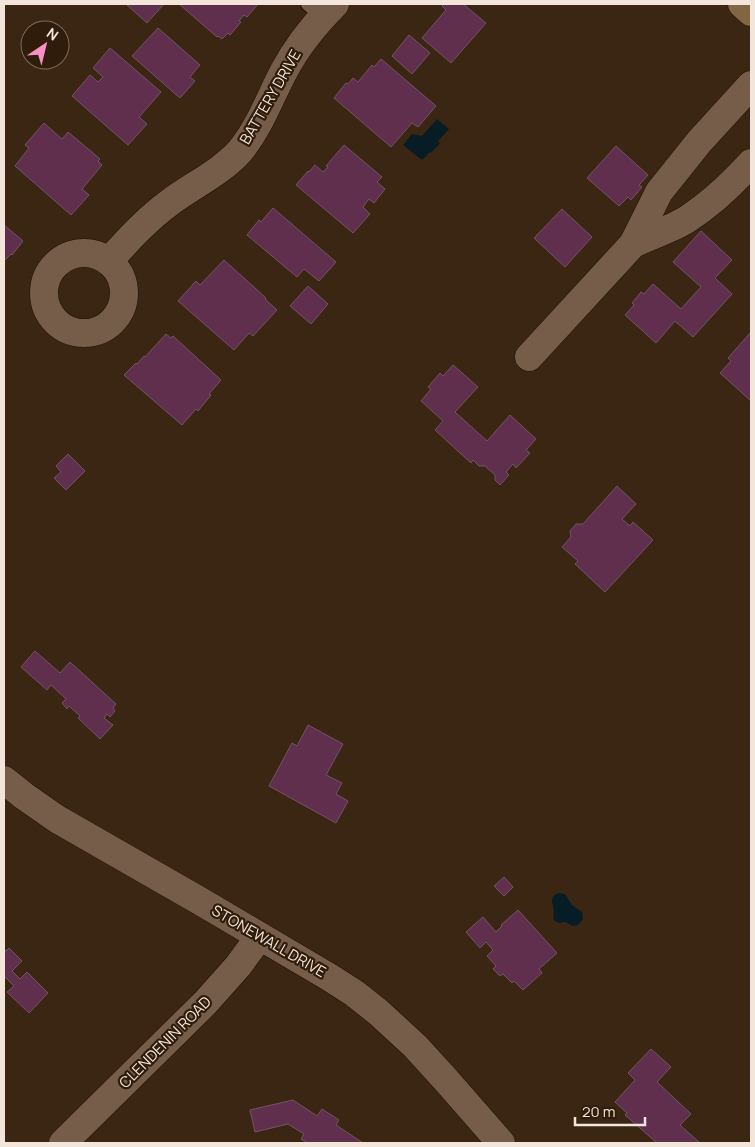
<svg xmlns="http://www.w3.org/2000/svg" width="755" height="1147" viewBox="0 0 755 1147" font-family="Manrope,sans-serif">
	<style>
		.water { fill: #071d25 }
		.building { fill: #5f2f4d; stroke: #705565 }
		.lines { fill: none; stroke-linecap: round; stroke-linejoin: round }
		.service-casing { stroke: #210e00; stroke-width: 16 }
		.minor-casing { stroke: #210e00; stroke-width: 29 }
		.secondary-casing { stroke: #210e00; stroke-width: 29 }
		.service { stroke: #755d4a; stroke-width: 14 }
		.minor { stroke: #755d4a; stroke-width: 28 }
		.secondary { stroke: #826644; stroke-width: 28 }
		.labels { text-anchor: middle; dominant-baseline: central; stroke-width: 4.5; stroke-linejoin: round; paint-order: stroke }
		.street-label { font-size: 15px; fill: #f3e5da; stroke: #301c0a }
	</style>
	<rect width="100%" height="100%" fill="#3b2614"/>
	<!-- water -->
	<path class="water" d="M 437,119 L 449,129 L 438,141 L 440,143 L 431,153 L 430,152 L 422,160 L 403,145 L 412,134 L 422,136 Z
		M 558,893 L 565,894 L 572,905 L 582,912 L 583,919 L 578,925 L 573,926 L 565,922 L 558,923 L 554,920 C 553,917 554,914 554,911 C 553,902 548,899 558,893 Z"/>
	<!-- building -->
	<path class="building" d="M 129,4 L 164,4 L 147,23 L 127,5 Z
		M 179,4 L 258,4 L 247,17 L 244,15 L 239,21 L 241,22 L 230,35 L 228,33 L 222,39 L 218,36 L 217,37 Z
		M 444,4 L 463,4 L 486,23 L 451,63 L 422,38 L 446,10 L 442,6 Z
		M 158,28 L 200,65 L 190,77 L 195,81 L 180,98 L 132,56 Z
		M 409,35 L 430,53 L 412,74 L 392,56 Z
		M 110,48 L 161,92 L 139,117 L 147,124 L 128,145 L 72,96 L 90,75 L 98,82 L 103,77 L 93,68 Z
		M 381,59 L 436,106 L 418,127 L 412,123 L 391,147 L 334,98 L 346,83 L 348,84 L 353,78 L 358,82 L 372,65 L 374,67 Z
		M 44,123 L 62,139 L 68,132 L 100,159 L 98,161 L 102,165 L 82,189 L 89,195 L 71,215 L 15,166 L 29,148 L 25,145 Z
		M 344,145 L 382,177 L 377,182 L 385,189 L 374,203 L 369,199 L 363,207 L 370,214 L 353,233 L 296,185 L 308,171 L 309,172 L 315,165 L 323,172 L 328,167 L 326,166 Z
		M 616,146 L 648,175 L 639,185 L 642,187 L 631,200 L 628,197 L 619,206 L 587,178 Z
		M 273,208 L 336,262 L 319,281 L 304,269 L 297,277 L 247,235 L 259,220 L 261,222 Z
		M 562,209 L 592,237 L 565,267 L 534,238 Z
		M 4,225 L 23,241 L 12,255 L 11,254 L 4,261 Z
		M 701,231 L 732,260 L 715,278 L 732,294 L 693,337 L 675,321 L 656,343 L 625,315 L 634,305 L 632,303 L 641,292 L 644,294 L 653,284 L 681,309 L 701,287 L 673,262 Z
		M 224,260 L 266,298 L 265,299 L 277,310 L 253,336 L 249,333 L 234,350 L 178,301 L 196,281 L 200,285 Z
		M 308,286 L 328,304 L 311,324 L 290,306 Z
		M 751,332 L 751,401 L 720,373 L 731,361 L 728,358 Z
		M 166,334 L 171,338 L 173,336 L 221,380 L 209,394 L 211,395 L 198,411 L 196,409 L 182,425 L 124,375 L 136,363 L 137,364 L 144,356 L 145,357 Z
		M 453,365 L 478,387 L 455,412 L 487,441 L 510,415 L 536,439 L 526,450 L 530,453 L 516,468 L 513,464 L 506,472 L 509,475 L 500,485 L 495,480 L 495,475 L 485,466 L 479,466 L 473,460 L 471,463 L 435,430 L 443,421 L 421,401 L 431,389 L 428,387 L 440,373 L 443,376 Z
		M 68,454 L 85,471 L 66,490 L 54,478 L 61,472 L 56,466 Z
		M 617,486 L 636,504 L 622,519 L 630,526 L 633,522 L 653,540 L 605,592 L 575,564 L 578,561 L 562,547 L 571,537 L 570,531 L 576,524 L 583,524 Z
		M 35,651 L 60,673 L 70,662 L 116,704 L 113,708 L 115,711 L 110,717 L 107,714 L 104,718 L 113,725 L 100,739 L 78,718 L 80,716 L 69,706 L 67,709 L 62,703 L 66,699 L 51,685 L 47,690 L 21,667 Z
		M 308,725 L 343,744 L 326,775 L 342,783 L 336,794 L 348,801 L 336,823 L 269,786 L 292,743 L 297,746 Z
		M 504,877 L 513,887 L 504,896 L 494,886 Z
		M 518,910 L 557,953 L 539,969 L 542,973 L 523,990 L 514,981 L 512,983 L 503,974 L 500,976 L 493,969 L 496,966 L 487,956 L 493,950 L 486,942 L 480,948 L 466,932 L 483,917 L 496,932 L 502,926 L 501,925 Z
		M 9,948 L 22,961 L 12,971 L 20,979 L 27,972 L 48,993 L 29,1013 L 7,992 L 14,986 L 5,977 L 4,979 L 4,949 L 6,951 Z
		M 651,1049 L 671,1067 L 657,1082 L 691,1114 L 680,1125 L 700,1143 L 657,1143 L 625,1115 L 627,1113 L 615,1102 L 635,1080 L 628,1073 Z
		M 293,1100 L 317,1116 L 322,1109 L 339,1120 L 336,1125 L 363,1143 L 308,1143 L 301,1139 L 304,1134 L 288,1124 L 255,1132 L 250,1110 Z"/>
	<g class="lines">
		<!-- service casing -->
		<g class="service-casing">
			<path id="service" d="M 308,4 L 322,16"/>
		</g>
		<!-- minor casing -->
		<g class="minor-casing">
			<path id="minor" d="M 751,85 L 699,142 L 659,192 L 633,244 C 650,236 671,229 686,220 C 711,204 732,184 751,163
				M44 293a40 40 0 1 1 80 0a40 40 0 1 1-80 0Z
				M 109,261 C 128,240 146,220 169,203 C 193,185 220,173 240,151 C 260,127 270,97 284,71 C 297,46 315,24 335,4
				M 529,357 L 633,244
				M 4,780 L 24,796 L 57,819 L 200,901 L 329,977 L 354,993 L 378,1012 L 415,1046 L 446,1080 L 501,1143
				M 63,1143 L 205,1003 L 238,966 L 260,936"/>
		</g>
		<!-- secondary casing -->
		<g class="secondary-casing">
			<path id="secondary" d="M 742,4 L 751,12"/>
		</g>
		<!-- service -->
		<use href="#service" class="service"/>
		<!-- minor -->
		<use href="#minor" class="minor"/>
		<!-- secondary -->
		<use href="#secondary" class="secondary"/>
	</g>
	<g class="labels">
		<!-- street labels -->
		<g class="street-label">
			<text transform="translate(270 97) rotate(-60)">BATTERY DRIVE</text>
			<text transform="translate(269 941) rotate(30)">STONEWALL DRIVE</text>
			<text transform="translate(165 1042) rotate(-45)">CLENDENIN ROAD</text>
		</g>
	</g>
	<!-- border -->
	<rect width="755" height="1147" fill="none" stroke="#f3e5da" stroke-width="10"/>
	<!-- north arrow -->
	<g transform="translate(45 45) rotate(35)"><circle r="24" fill="#301c0a" stroke="#7e6c5d"/>
	<path d="M0-4L9 19L0 12L-9 19Z" fill="#fa8fc6"/>
	<text y="-8" font-size="14" font-weight="bold" text-anchor="middle" fill="#f3e5da">N</text>
	</g>
	<!-- scale -->
	<path d="M575 1117v8h70v-8" fill="none" stroke="#f3e5da" stroke-width="2.5"/>
	<text x="582" y="1117" font-size="15" fill="#f3e5da" stroke="#301c0a" stroke-width="4" paint-order="stroke">20 m</text>
</svg>
